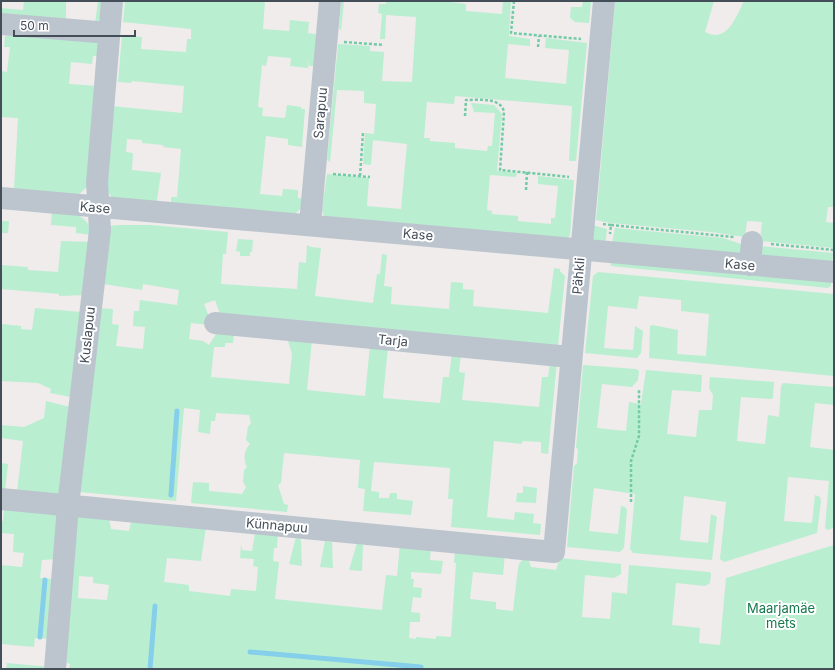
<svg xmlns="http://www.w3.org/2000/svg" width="835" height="670" viewBox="0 0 835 670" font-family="Inter,sans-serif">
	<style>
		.green { fill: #b9eed1; fill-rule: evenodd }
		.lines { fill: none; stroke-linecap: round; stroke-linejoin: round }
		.stream { stroke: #85cfeb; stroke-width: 5 }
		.path { stroke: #71cba5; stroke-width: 2.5; stroke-dasharray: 3 2; stroke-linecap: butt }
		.minor { stroke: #bcc5ce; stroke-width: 22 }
		.labels { text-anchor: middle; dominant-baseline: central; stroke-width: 4; stroke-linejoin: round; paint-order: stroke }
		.street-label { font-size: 13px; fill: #444e59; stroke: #fff }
		.park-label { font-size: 13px; fill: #16794e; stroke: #fff }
	</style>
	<rect width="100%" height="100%" fill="#efeceb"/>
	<!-- green -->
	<path class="green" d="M 24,1 L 66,1 L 66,23 L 1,17 L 1,8 L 23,10 Z
		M 98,1 L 105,1 L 102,18 L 95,24 Z
		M 125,1 L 265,1 L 263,29 L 289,31 L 290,20 L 309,22 L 308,33 L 321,35 L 318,66 L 309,66 L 309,60 L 308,68 L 290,66 L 291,58 L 268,56 L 266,66 L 262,65 L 258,107 L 263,108 L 262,116 L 285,118 L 287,105 L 301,107 L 301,109 L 305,109 L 302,147 L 288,145 L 288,139 L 266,136 L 260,194 L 282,196 L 283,189 L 298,190 L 298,198 L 307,199 L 302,207 L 294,215 L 171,208 L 171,197 L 177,197 L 181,149 L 163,147 L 163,145 L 142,143 L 142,140 L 127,139 L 126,152 L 133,153 L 132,170 L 161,173 L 156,207 L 114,200 L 104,187 L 111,106 L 182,113 L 184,86 L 132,81 L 131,83 L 118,82 L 122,36 L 142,37 L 141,49 L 186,52 L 187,39 L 191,39 L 191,29 L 123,22 Z
		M 341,1 L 344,1 L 341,30 L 339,29 Z
		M 386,1 L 442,1 L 466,4 L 466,11 L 502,14 L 503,1 L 511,1 L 509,36 L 530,39 L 530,46 L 508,44 L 505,78 L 566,84 L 569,50 L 545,48 L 546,38 L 587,43 L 576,161 L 569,161 L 572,106 L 455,96 L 454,104 L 427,102 L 424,138 L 430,138 L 430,141 L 455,143 L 455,148 L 487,151 L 488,146 L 492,146 L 495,113 L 474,112 L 471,103 L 494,105 L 502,114 L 497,171 L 517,173 L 516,177 L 490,175 L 487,210 L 492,211 L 492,214 L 518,216 L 518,221 L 551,224 L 551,218 L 555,218 L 558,186 L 538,184 L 538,176 L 574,180 L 570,236 L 566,238 L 324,216 L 322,210 L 327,174 L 369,178 L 367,206 L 401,209 L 407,144 L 373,140 L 371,165 L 363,164 L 365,133 L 374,134 L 376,104 L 364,103 L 364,91 L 337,90 L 330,162 L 327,160 L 338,44 L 370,46 L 370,51 L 384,52 L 382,81 L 412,82 L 416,17 L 386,15 L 385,39 L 380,39 L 382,14 L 378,13 L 379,4 L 386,4 Z
		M 583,1 L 591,1 L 589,23 L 575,22 L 570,18 L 571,7 L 582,7 Z
		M 615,1 L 714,1 L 705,32 C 727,44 736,17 744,1 L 834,1 L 834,207 L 828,207 L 826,222 L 834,223 L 834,248 L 760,241 L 762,222 L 747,221 L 745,237 L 711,232 L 610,223 L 596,220 Z
		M 15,32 L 91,38 L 99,44 L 101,56 L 93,56 L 92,64 L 71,62 L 69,84 L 98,86 L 88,186 L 78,195 L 14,189 L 18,118 L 1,117 L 1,71 L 7,72 L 10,47 L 4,47 L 5,36 L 14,36 Z
		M 52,211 C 74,213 86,213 93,235 L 76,233 L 76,227 L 51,225 Z
		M 1,221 L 9,221 L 8,233 L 1,233 Z
		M 120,225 L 151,225 L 228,232 L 226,254 L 223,254 L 221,284 L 297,289 L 299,262 L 306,263 L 307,245 L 311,247 L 321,248 L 315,296 L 373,303 L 377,274 L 380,274 L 382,254 L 387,255 L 384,286 L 392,287 L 391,304 L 449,309 L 451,282 L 463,283 L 463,289 L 474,290 L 473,306 L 548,313 L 554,268 L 560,269 L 560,271 L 565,276 L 558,346 L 221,317 L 215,300 L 204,304 L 210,319 L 210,325 L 191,323 L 189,339 L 203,341 L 209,345 L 218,331 L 234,333 L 233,343 L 225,343 L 225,347 L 214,347 L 211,377 L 289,384 L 292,354 L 287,338 L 312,340 L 307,390 L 365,396 L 370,345 L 388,346 L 383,398 L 440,403 L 443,377 L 449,377 L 452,353 L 461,354 L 459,372 L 465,373 L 462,400 L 539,407 L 542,377 L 548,377 L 550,362 L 557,362 L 548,454 L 541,453 L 541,442 L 523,441 L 521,444 L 494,441 L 487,517 L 514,520 L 515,512 L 534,514 L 533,523 L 541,524 L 540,535 L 451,527 L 453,499 L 448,499 L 450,468 L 374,462 L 371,491 L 379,492 L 379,498 L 389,498 L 390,493 L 397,493 L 397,499 L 413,501 L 411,515 L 363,511 L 365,489 L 358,488 L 360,460 L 284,453 L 281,483 L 278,485 L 284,504 L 288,505 L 287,512 L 191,503 L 193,482 L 209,483 L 209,491 L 242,494 L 246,487 L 243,482 L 244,470 L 247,467 C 243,460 244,450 250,444 L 246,440 L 248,427 L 251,423 L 249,415 L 216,413 L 215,421 L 211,421 L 210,434 L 198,432 L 200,410 L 184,408 L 176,501 L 79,492 L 97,308 L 113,309 L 112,324 L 119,325 L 116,346 L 143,349 L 145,327 L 133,326 L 134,311 L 139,311 L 140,300 L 177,305 L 179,290 L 143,284 L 142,290 L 103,284 L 109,226 Z
		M 592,225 L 607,229 L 605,246 L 592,240 Z
		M 615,228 L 723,238 L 744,245 L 743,257 L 611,248 Z
		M 238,239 L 253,240 L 252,252 L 250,252 L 250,256 L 240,256 L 240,252 L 236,251 Z
		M 61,241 L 94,242 L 86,295 L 59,296 L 59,294 L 1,289 L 1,265 L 28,267 L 28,270 L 58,272 Z
		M 759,246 L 833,253 L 832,265 L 758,258 Z
		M 610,258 L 831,280 L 831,286 L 828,288 L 611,266 Z
		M 598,272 L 834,294 L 834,376 L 649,358 L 650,326 L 652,325 L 678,330 L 677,354 L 706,356 L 709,314 L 681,311 L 681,300 L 639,296 L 637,309 L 608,306 L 604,348 L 633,350 L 635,326 L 643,331 L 641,353 L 637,358 L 585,353 L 593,276 Z
		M 35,308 L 81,312 L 71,397 L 50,393 L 51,389 L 38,383 L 1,381 L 1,324 L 21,326 L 21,329 L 32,330 Z
		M 583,365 L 636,369 L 639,371 L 638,380 L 632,387 L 602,384 L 597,428 L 626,431 L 629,402 L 641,404 L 646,370 L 702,375 L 701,392 L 672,390 L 667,434 L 696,437 L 699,410 L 712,410 L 713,395 L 709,388 L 710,377 L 774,382 L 773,398 L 771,399 L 741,397 L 737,441 L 765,444 L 768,415 L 779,417 L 781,386 L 783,383 L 834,387 L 834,405 L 815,403 L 810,447 L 834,450 L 834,528 L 827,530 L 825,528 L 829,481 L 788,477 L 784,521 L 812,523 L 815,495 L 820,497 L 821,502 L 817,533 L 724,562 L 720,559 L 726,502 L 684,496 L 680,540 L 708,543 L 711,514 L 717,517 L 712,560 L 633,553 L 630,549 L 635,494 L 594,488 L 589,531 L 618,534 L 621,506 L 625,507 L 627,510 L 624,548 L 620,552 L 567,547 L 574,466 L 577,463 L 578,449 L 576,448 Z
		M 46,401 L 70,407 L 66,484 L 57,495 L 17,492 L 23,441 L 1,438 L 1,425 L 24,427 L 44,418 Z
		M 1,463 L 8,464 L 5,491 L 1,492 Z
		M 523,486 L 537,488 L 536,503 L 516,502 L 517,493 L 523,493 Z
		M 4,509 L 57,513 L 56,559 L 42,560 L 40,578 L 56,579 L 52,639 L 35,638 L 34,647 L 1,644 L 1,565 L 22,567 L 24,553 L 13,552 L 14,534 L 1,533 L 1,521 L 3,521 Z
		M 75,516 L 109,518 L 111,529 L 129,531 L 131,522 L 206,527 L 201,561 L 167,558 L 164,582 L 189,585 L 189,591 L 230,596 L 231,589 L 256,591 L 258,567 L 253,566 L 254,559 L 240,558 L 241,544 L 242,550 L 252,551 L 255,533 L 278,532 L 277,548 L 274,548 L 273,561 L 279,562 L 275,599 L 382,610 L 386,575 L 397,576 L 400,543 L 431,546 L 430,560 L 443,561 L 441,574 L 411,572 L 411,579 L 414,579 L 413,587 L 422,588 L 421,598 L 413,597 L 411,612 L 420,613 L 420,622 L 410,622 L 409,638 L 416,639 L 416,637 L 436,639 L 436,636 L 451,637 L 456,563 L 454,563 L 455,548 L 505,553 L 503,575 L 473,572 L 470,599 L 496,602 L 496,609 L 513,611 L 518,568 L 519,564 L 526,555 L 527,555 L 531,567 L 556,570 L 560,558 L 621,564 L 621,574 L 614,578 L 585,575 L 582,617 L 610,619 L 612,592 L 627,594 L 629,565 L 709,572 L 711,573 L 710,583 L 705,586 L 676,583 L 672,625 L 700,628 L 699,643 L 720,645 L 726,578 L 834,545 L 834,669 L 69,669 L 70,664 L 63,661 ZM 79,576 L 93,577 L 93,583 L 109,585 L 107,600 L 78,598 Z
		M 296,537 L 300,538 L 301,541 L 302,566 L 289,564 Z
		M 325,541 L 332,542 L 333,568 L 320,567 Z
		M 357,543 L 363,545 L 362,571 L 349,570 Z
		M 7,663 L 50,667 L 51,669 L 6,669 Z"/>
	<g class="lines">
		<!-- stream -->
		<path class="stream" d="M 171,495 L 177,411
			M 40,637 L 45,580
			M 250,652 L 421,667
			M 150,669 L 155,606"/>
		<!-- path -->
		<path class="path" d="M 514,1 L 511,33 L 581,39
			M 344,42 L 384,45
			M 538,47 L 539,36
			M 465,116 L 466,100 C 479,100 501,97 504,112 L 500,170 L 569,177
			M 333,174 L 370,177
			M 360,176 L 363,133
			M 526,190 L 527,172
			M 603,224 L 611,225 L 610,234
			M 611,225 L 734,237
			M 771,244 L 834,250
			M 631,502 L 631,461 L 639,436 L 639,389"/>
		<!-- minor -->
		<path class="minor" d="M 1,24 L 109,33
			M 1,198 L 834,272
			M 310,224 L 330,1
			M 750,265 L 752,242
			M 215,323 L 570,357
			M 1,499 L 554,552 L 604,1
			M 55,669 L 68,506 L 100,230 L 97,183 L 112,1"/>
	</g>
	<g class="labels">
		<!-- street labels -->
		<g class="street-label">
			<text transform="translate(320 113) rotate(-85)">Sarapuu</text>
			<text transform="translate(95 207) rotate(5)">Kase</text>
			<text transform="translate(418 234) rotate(5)">Kase</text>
			<text transform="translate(740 264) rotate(5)">Kase</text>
			<text transform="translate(578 276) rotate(-85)">Pähkli</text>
			<text transform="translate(87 335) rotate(-84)">Kuslapuu</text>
			<text transform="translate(393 340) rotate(6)">Tarja</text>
			<text transform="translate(277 525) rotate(5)">Künnapuu</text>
		</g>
		<!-- park labels -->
		<g class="park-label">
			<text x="781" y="608">Maarjamäe<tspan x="781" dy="15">mets</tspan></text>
		</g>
	</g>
	<!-- border -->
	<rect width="835" height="670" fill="none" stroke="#444e59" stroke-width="4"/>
	<!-- scale -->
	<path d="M14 30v6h121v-6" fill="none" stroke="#444e59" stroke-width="2"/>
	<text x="20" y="30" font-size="12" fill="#444e59" stroke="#ffffff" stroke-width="3" paint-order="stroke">50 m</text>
</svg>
